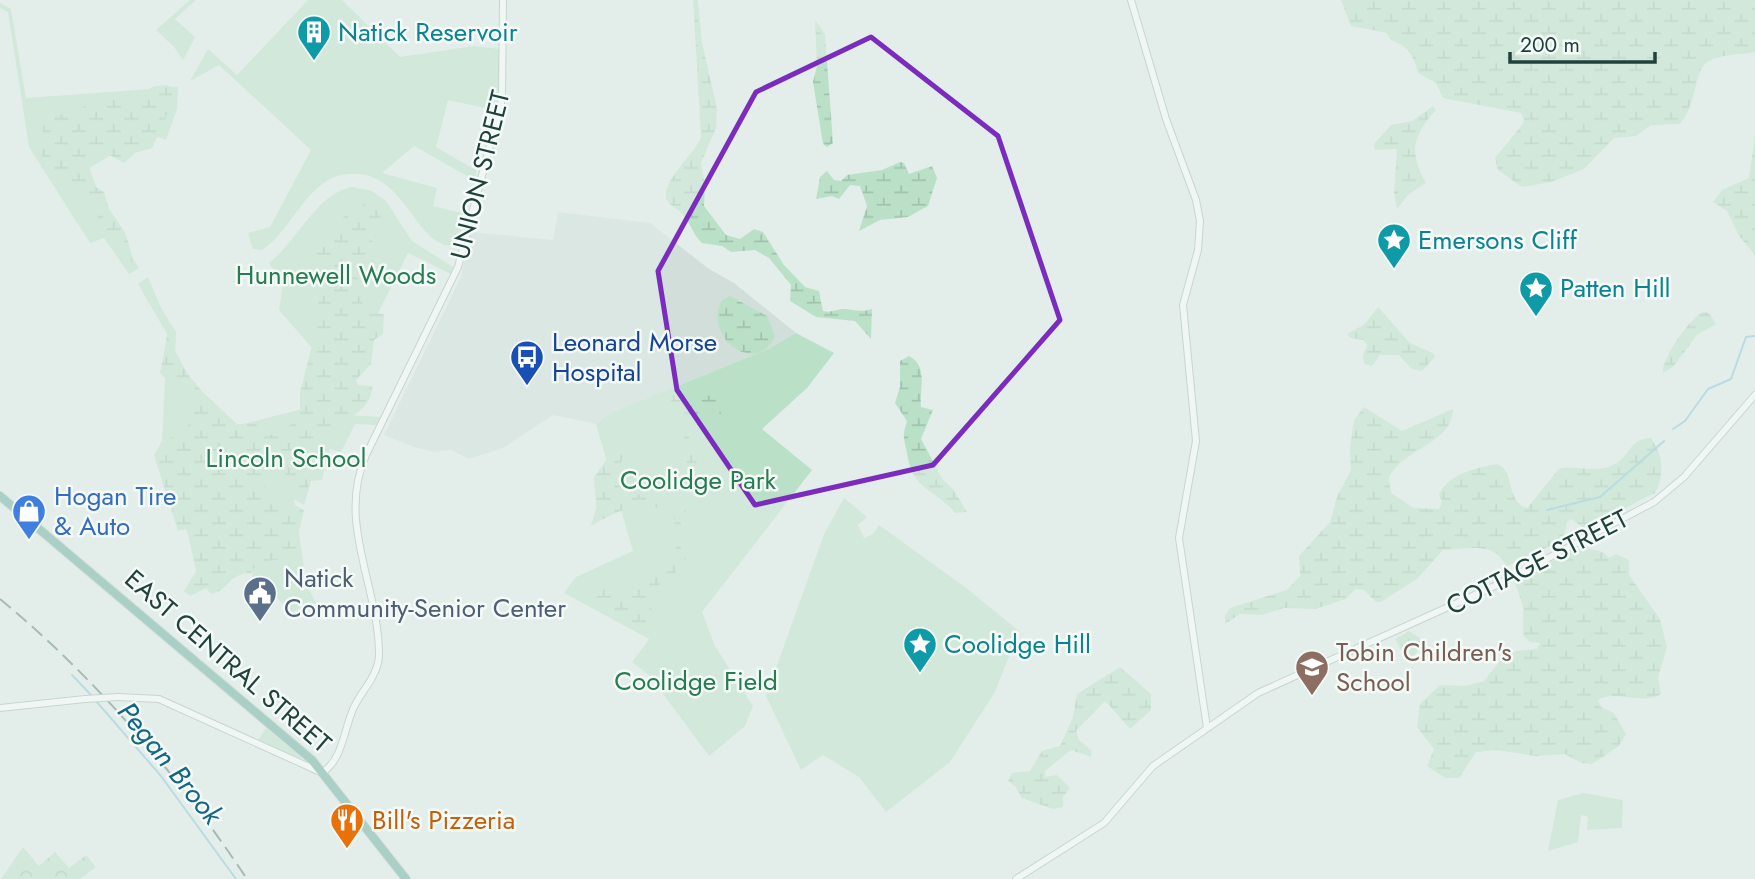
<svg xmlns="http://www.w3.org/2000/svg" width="1755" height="879" viewBox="0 0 1755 879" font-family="Jost,sans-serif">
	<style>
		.built { fill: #d1ded9 }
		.green { fill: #bae1c8 }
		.forest { fill: url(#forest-crowns) }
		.wetland { fill: url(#wetland-marsh) }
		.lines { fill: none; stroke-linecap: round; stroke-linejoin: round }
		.stream { stroke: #86c4d8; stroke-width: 2 }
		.minor-casing { stroke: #a5b7b2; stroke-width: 8 }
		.major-casing { stroke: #c1cac8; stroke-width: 10 }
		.minor { stroke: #fff; stroke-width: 6 }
		.major { stroke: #63a89c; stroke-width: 8 }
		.rail { stroke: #5b7d77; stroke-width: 2; stroke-dasharray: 14 7; stroke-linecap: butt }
		.minor-bridge-casing { stroke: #a5b7b2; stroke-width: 8; stroke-linecap: butt }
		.minor-bridge { stroke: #fff; stroke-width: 6 }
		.marked { fill: none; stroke: #7b2cbf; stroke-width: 5; stroke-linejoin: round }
		.labels { text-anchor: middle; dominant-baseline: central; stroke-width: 5; stroke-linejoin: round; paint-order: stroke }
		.culture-label { font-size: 26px; fill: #0d838f; stroke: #f4faf7; text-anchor: start }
		.street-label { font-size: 26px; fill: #20413c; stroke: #f4faf7 }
		.park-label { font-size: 26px; fill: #277c50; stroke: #f4faf7 }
		.transit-label { font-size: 26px; fill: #164399; stroke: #f4faf7; text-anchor: start }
		.shop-label { font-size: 26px; fill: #366cbe; stroke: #f4faf7; text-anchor: start }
		.service-label { font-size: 26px; fill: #4e5e75; stroke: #f4faf7; text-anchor: start }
		.education-label { font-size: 26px; fill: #785e54; stroke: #f4faf7; text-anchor: start }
		.food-label { font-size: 26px; fill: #c56008; stroke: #f4faf7; text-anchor: start }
		.water-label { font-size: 28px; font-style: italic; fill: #146683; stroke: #f4faf7 }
	</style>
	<defs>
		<pattern id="forest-crowns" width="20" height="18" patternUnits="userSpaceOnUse" patternTransform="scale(1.75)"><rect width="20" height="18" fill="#bae1c8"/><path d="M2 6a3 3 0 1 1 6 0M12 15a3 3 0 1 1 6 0" fill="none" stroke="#a0c2ad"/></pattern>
		<pattern id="wetland-marsh" width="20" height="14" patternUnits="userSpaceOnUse" patternTransform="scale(1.75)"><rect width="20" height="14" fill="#bae1c8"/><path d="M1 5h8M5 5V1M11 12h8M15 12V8" fill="none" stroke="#a0c2ad"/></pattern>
	</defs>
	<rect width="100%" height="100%" fill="#e3eeea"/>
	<!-- built -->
	<path class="built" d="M 558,212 L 650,223 L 709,269 L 734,283 L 796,333 L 766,350 L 611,413 L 596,424 L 553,415 L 503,448 L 469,459 L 451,450 L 434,452 L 414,447 L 384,435 L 461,277 L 471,232 L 553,240 Z"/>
	<!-- green -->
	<path class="green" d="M 190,0 L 196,0 L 175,19 L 195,37 L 183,60 L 174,47 L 156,30 Z
		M 308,0 L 342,0 L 400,57 L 474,46 L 500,49 L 500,75 L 494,110 L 448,100 L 436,147 L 472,168 L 478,166 L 474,180 L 414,146 L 382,173 L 437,188 L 433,206 L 465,214 L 458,245 C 415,254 408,168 348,174 C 306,178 294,230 262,250 L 253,249 L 248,233 L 270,227 L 311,150 L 219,65 L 190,81 L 208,49 L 237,75 Z
		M 0,3 L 11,9 L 26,98 L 178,87 L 177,109 L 166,140 L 148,133 L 81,173 L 139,268 L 129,274 L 104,238 L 90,243 L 29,147 L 8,12 L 0,8 Z
		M 352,187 L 372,191 L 386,201 L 412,241 L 453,267 L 451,274 L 408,253 L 342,386 L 332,414 L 380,417 L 376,425 L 355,424 L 341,452 L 330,449 L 322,480 L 311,481 L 304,505 L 294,499 L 306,581 L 316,604 L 291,612 L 271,592 L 261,600 L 240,538 L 162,443 L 167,334 L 138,284 L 148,277 L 161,308 L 176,332 L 175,358 L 231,427 L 302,409 L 309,383 L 312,348 L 279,310 L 283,283 L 269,263 C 299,239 316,194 352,187 Z
		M 796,333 L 834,353 L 807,388 L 762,429 L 812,470 L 702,612 L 715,646 L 753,706 L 745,726 L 709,756 L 649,675 L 632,662 L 649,639 L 564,593 L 576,577 L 633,551 L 596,424 L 611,413 L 766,350 Z
		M 844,498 L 867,517 L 858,525 L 864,538 L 873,534 L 879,525 L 965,587 L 1019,631 L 995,692 L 950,762 L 886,812 L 859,777 L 823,755 L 801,770 L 766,696 L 824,534 Z
		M 266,728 L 301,757 L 301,759 L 258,740 Z
		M 1583,793 L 1623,800 L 1622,828 L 1587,830 L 1588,817 L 1581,815 L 1578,842 L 1548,851 L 1558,800 Z"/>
	<!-- forest -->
	<path class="forest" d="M 23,847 L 39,866 L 55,852 L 69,868 L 86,855 L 96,867 L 80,879 L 1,879 Z"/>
	<!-- wetland -->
	<path class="wetland" d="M 693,0 L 698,0 L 702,43 L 717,108 L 716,128 L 701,163 L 705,185 L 704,206 L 726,235 L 740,239 L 754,229 L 763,232 L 784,265 L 805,287 L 819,291 L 823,311 C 832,313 834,310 842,309 C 854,309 860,313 872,309 L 871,339 L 855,321 L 816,317 L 790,301 L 791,285 L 769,258 L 755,250 L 731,252 L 722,246 L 702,243 C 693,235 691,224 684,216 C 680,210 672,207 668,202 C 656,186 696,153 701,137 Z
		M 1341,0 L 1755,0 L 1755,52 C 1741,55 1719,54 1707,62 C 1694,71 1696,110 1679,124 L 1651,125 L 1636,136 L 1614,138 L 1584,169 L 1551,182 L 1522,187 L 1498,170 L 1495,158 L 1522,125 L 1524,120 L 1521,113 L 1443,98 L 1436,83 L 1418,73 C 1415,63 1413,54 1404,47 C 1396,40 1392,44 1387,33 L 1351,26 Z
		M 815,20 L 825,34 L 833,143 L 827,147 L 823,144 L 813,82 L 817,66 Z
		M 166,85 L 174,88 L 166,117 L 152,148 L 135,153 L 124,163 L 104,152 L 88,157 L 87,161 L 96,187 L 104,192 L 109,209 L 125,232 L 135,266 L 107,231 L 103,228 L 89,230 L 100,213 L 86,194 L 64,178 L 41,168 L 43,126 L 55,116 L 72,113 L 98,99 L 111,100 L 123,95 L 135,96 L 155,86 Z
		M 1433,106 L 1436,110 C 1412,136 1409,153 1426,183 L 1408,195 L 1397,209 L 1394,193 L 1397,149 L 1375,150 L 1374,144 L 1391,125 L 1412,121 Z
		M 1755,135 L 1755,255 L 1739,236 L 1727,211 L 1713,202 L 1722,190 L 1749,178 Z
		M 900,162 L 904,163 L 909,174 L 932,166 L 937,178 L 928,206 L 908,217 L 880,220 L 859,231 L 867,206 L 860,186 L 850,185 L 839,199 L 832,196 L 816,199 L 820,177 L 827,171 L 834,180 L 841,181 L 847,175 L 882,170 Z
		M 372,203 L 384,223 C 366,250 342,285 370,313 L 384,314 L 383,334 L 374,340 L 371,364 L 356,380 L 358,385 L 372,386 C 373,415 331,424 315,441 C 304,451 312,459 312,471 C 313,478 309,486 306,492 L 297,498 L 293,495 C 288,485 288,468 275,467 L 268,474 L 264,484 L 272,502 L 278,505 L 288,501 L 304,510 L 297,539 L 299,556 C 282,563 259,555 251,573 C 227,574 229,591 211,594 L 206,588 L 190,596 L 184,591 L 196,571 L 188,534 L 186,529 L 178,531 L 177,528 L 154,455 L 162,441 C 180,436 205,419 189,398 C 182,389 168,383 160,373 L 167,336 L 192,382 L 237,424 L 256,424 L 263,434 L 269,436 L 300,420 L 300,392 L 320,315 L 311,252 C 321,237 353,203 372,203 Z
		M 730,296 L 767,316 L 775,336 C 756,378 702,337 722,300 Z
		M 1378,307 L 1410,343 L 1433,353 L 1435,357 L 1422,371 L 1412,369 L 1399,355 L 1380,355 L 1372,366 L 1364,364 L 1363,355 L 1367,345 L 1364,340 L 1351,338 L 1347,334 L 1365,324 Z
		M 1703,312 L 1709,313 L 1716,324 L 1697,335 L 1673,367 L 1663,373 C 1661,359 1689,319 1703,312 Z
		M 909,356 C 929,366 919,390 921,407 L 933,410 L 921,439 L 943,480 L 953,489 L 967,512 L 955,513 C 938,491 913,490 908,458 C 905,440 901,440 907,421 L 895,403 L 900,387 L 900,361 Z
		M 723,393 L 721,414 C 702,415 698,408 687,430 L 700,474 L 693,500 L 682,517 L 683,534 L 689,555 L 674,575 L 654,588 L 650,621 L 638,626 L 625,623 L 624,620 L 631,614 L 615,616 L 610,607 L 591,603 L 591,595 L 602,586 L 640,587 L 653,581 L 680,542 L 673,513 C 642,498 619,510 591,526 L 596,508 L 594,477 L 620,441 L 624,450 L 617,482 L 631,492 L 681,507 L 692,480 L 681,444 L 685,412 L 668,398 L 672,395 L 691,399 Z
		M 1364,407 L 1402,431 L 1453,409 C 1452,445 1402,448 1389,478 L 1391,493 L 1414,508 L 1439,509 L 1442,502 L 1439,494 C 1450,473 1476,468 1497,464 C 1516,471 1505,502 1527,508 L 1559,469 C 1572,464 1594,475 1615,464 C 1630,456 1630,438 1651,438 C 1663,455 1665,475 1655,493 C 1631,503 1609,520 1584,528 L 1571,519 L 1567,522 L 1563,540 L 1509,565 L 1506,566 C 1494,540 1465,550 1443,550 L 1418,578 L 1381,602 L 1376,602 L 1364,590 L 1355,589 L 1346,599 L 1315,609 L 1284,608 L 1262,615 L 1240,614 L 1225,624 L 1225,616 L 1230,608 L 1287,590 L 1300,576 L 1299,556 L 1330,522 L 1337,497 L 1351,470 L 1350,447 L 1354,420 Z
		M 1586,548 L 1603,552 L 1609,558 L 1616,554 L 1629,560 L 1629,575 L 1660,619 L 1667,647 L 1658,677 L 1661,694 C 1641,706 1617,689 1598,700 L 1601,707 L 1614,713 L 1626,734 L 1619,746 L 1592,764 L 1581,763 L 1565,754 L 1536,756 L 1496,750 L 1476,752 L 1459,778 L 1445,778 L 1427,766 L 1434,749 L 1417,727 L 1420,704 L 1440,685 L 1465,686 L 1484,681 L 1507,652 L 1537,649 L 1540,643 L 1530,642 L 1523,635 L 1523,606 L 1515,583 L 1517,579 L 1573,550 Z
		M 1409,631 L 1421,639 L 1416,654 L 1406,659 L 1395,639 Z
		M 1120,667 L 1151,694 L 1151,710 L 1130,729 L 1107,703 L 1104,702 L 1076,731 L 1079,740 L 1091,750 L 1091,757 L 1071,750 L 1045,771 L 1045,777 L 1057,775 L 1070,788 L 1063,797 L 1063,807 L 1053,809 L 1022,798 L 1015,786 L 1008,781 L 1012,773 L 1030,771 L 1042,751 L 1060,746 L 1073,717 L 1077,694 Z"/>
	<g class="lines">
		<!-- stream -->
		<path class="stream" d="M 1673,429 L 1685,421 L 1708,389 L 1731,379 L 1746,337 L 1755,336
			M 1547,510 L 1600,497 L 1664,441
			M 72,675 L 93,697
			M 96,701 L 161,776 L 236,879"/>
		<!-- minor casing -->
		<g class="minor-casing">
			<path id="minor" d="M 1131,0 L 1166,119 L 1196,200 L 1200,221 L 1198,250 L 1183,305 L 1196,441 L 1179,538 L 1207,728
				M 118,697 L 159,699 L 318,771 L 323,772 C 343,759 344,728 354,707 C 362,690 377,677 379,657 C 380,588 336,523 366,455 L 458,267 L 502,99 L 503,0
				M 0,708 L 85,699
				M 1016,879 L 1104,823 L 1153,766 L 1258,693 L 1499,584 L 1654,502 L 1684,477 L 1755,395"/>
		</g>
		<!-- major casing -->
		<g class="major-casing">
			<path id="major" d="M 0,496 L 312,760 L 406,879"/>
		</g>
		<!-- minor -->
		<use href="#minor" class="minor"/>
		<!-- major -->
		<use href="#major" class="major"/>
		<!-- rail -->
		<path class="rail" d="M 0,599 C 97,679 177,774 247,879"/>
		<!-- minor-bridge casing -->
		<g class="minor-bridge-casing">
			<path id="minor-bridge" d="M 85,699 L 118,697"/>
		</g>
		<!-- minor-bridge -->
		<use href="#minor-bridge" class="minor-bridge"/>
	</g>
	<!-- marked area -->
	<path d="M0 0H1755V879H0ZM 871,37 L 998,136 L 1060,320 L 933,465 L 755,505 L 677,390 L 658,271 L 756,92 Z" fill="#e3eeea" fill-opacity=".55" fill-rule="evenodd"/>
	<path class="marked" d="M 871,37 L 998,136 L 1060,320 L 933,465 L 755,505 L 677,390 L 658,271 L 756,92 Z"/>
	<!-- icons -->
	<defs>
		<g id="building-pin" transform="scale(1.75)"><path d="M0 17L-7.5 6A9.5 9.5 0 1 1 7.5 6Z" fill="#0f9aa8" stroke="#f4faf7"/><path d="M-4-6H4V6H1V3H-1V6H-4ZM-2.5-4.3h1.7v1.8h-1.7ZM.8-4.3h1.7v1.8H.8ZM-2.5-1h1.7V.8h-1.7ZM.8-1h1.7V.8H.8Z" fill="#fff"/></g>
		<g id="sight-pin" transform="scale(1.75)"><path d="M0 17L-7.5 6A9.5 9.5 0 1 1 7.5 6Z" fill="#0f9aa8" stroke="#f4faf7"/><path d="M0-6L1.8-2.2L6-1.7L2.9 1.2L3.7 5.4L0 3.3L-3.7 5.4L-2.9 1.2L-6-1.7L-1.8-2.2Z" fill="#fff"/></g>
		<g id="bus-pin" transform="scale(1.75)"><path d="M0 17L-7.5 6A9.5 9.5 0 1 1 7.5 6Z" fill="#1a4fb4" stroke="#f4faf7"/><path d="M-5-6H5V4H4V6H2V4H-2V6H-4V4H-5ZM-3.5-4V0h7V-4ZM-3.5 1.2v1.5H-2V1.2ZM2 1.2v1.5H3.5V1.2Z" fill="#fff"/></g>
		<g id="shop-pin" transform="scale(1.75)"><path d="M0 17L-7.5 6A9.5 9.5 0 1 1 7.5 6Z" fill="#3f7fe0" stroke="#f4faf7"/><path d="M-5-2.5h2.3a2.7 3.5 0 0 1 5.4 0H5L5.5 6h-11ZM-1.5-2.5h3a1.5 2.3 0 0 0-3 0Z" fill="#fff"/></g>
		<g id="civic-pin" transform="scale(1.75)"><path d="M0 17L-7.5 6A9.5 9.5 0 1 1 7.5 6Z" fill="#5c6f8a" stroke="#f4faf7"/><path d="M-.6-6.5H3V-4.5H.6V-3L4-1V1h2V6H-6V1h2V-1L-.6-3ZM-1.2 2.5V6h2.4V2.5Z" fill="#fff"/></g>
		<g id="school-pin" transform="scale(1.75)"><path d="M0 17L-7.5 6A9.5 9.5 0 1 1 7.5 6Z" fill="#8d6e63" stroke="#f4faf7"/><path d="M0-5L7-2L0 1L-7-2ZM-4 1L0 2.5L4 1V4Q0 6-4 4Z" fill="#fff"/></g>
		<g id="restaurant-pin" transform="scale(1.75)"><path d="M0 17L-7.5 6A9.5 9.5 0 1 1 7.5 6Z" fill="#e8710a" stroke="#f4faf7"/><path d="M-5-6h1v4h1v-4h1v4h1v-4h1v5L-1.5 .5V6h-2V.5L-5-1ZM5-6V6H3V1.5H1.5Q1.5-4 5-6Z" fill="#fff"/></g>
	</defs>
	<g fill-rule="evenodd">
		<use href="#building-pin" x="314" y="32"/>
		<use href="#sight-pin" x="1394" y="240"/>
		<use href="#sight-pin" x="1536" y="288"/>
		<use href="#bus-pin" x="527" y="357"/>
		<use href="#shop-pin" x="29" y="511"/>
		<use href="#civic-pin" x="260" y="593"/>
		<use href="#sight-pin" x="920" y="644"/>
		<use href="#school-pin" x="1312" y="667"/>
		<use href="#restaurant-pin" x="347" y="820"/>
	</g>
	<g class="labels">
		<!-- culture labels -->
		<g class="culture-label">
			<text x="338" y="32">Natick Reservoir</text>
			<text x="1418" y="240">Emersons Cliff</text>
			<text x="1560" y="288">Patten Hill</text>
			<text x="944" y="644">Coolidge Hill</text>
		</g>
		<!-- street labels -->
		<g class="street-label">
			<text transform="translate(480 175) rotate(-76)">UNION STREET</text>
			<text transform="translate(1537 562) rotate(-27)">COTTAGE STREET</text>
			<text transform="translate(228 661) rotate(41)">EAST CENTRAL STREET</text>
		</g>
		<!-- park labels -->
		<g class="park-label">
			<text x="336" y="275">Hunnewell Woods</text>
			<text x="286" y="458">Lincoln School</text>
			<text x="698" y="480">Coolidge Park</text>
			<text x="696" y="681">Coolidge Field</text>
		</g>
		<!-- transit labels -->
		<g class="transit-label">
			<text x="552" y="342">Leonard Morse<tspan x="552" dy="30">Hospital</tspan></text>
		</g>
		<!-- shop labels -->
		<g class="shop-label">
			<text x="54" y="496">Hogan Tire<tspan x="54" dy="30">&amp; Auto</tspan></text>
		</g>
		<!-- service labels -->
		<g class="service-label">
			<text x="284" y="578">Natick<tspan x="284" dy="30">Community-Senior Center</tspan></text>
		</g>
		<!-- education labels -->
		<g class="education-label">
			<text x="1336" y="652">Tobin Children's<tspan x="1336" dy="30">School</tspan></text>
		</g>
		<!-- food labels -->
		<g class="food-label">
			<text x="372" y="820">Bill's Pizzeria</text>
		</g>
		<!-- water labels -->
		<g class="water-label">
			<text transform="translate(170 763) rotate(51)">Pegan Brook</text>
		</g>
	</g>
	<!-- scale -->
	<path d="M1510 52v10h145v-10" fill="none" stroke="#20413c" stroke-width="3.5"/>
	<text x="1520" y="52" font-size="21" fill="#20413c" stroke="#f4faf7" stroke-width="5" paint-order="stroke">200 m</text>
</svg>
